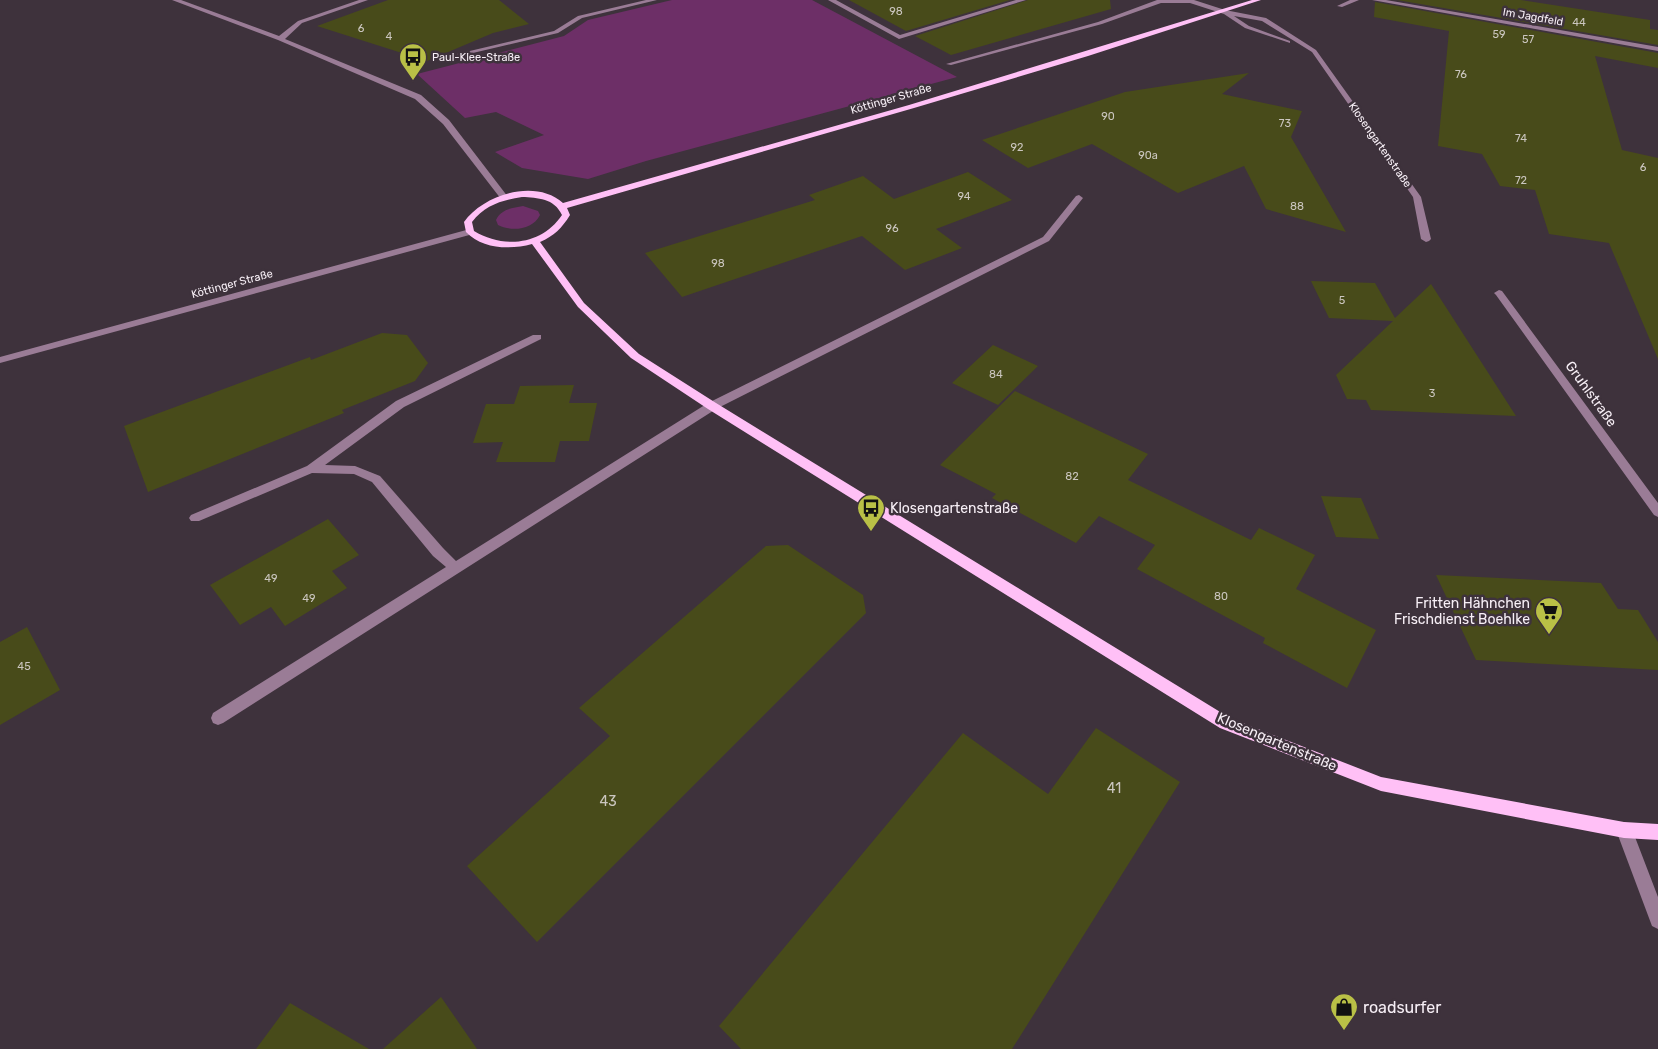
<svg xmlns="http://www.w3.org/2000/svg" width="1658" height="1049" viewBox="0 0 1658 1049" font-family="Rubik,sans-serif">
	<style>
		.green { fill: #6d2f67 }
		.building { fill: #484b1a }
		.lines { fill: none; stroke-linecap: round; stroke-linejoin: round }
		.minor { fill: #9a7c96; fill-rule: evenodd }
		.major { fill: #ffc0f6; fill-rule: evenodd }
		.labels { text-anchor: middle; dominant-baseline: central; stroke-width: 5; stroke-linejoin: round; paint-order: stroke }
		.number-label { font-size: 11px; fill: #cbc6bf }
		.far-street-label { font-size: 11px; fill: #f7eff6; stroke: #3e323c }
		.far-poi-label { font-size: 11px; fill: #f7eff6; stroke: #3e323c; text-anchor: start }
		.street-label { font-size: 14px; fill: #f7eff6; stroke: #3e323c }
		.poi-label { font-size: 14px; fill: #f7eff6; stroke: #3e323c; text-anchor: start }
		.near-number-label { font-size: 14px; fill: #cbc6bf }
		.near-poi-label { font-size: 16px; fill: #f7eff6; stroke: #3e323c; text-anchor: start }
	</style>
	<rect width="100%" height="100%" fill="#3e323c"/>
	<!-- green -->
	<path class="green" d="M 672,0 L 812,0 L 957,77 L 646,161 L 588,179 L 522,168 L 495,152 L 544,135 L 496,112 L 465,118 L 417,74 L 564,36 L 588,20 Z
		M 523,206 L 538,211 L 540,215 C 533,230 511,232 498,225 L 496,220 C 501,209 512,208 523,206 Z"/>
	<!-- building -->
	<path class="building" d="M 388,0 L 499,0 L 529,24 L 493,33 L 427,61 L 317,26 Z
		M 849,0 L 1010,0 L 906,31 Z
		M 1028,0 L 1110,0 L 1111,9 L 951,55 L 915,36 Z
		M 1397,0 L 1521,0 L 1650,20 L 1650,29 L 1658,30 L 1658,45 Z
		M 1375,2 L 1658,53 L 1658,68 L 1595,56 L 1622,150 L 1658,158 L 1658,359 L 1609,243 L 1549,234 L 1535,190 L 1500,186 L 1482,154 L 1438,146 L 1449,31 L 1374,17 Z
		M 1249,73 L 1222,94 L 1302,111 L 1291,137 L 1346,232 L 1266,209 L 1244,166 L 1178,193 L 1092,144 L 1028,168 L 982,140 L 1125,92 Z
		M 968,172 L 1012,200 L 936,229 L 962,248 L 905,270 L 862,236 L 682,297 L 645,253 L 815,200 L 809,195 L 863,176 L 894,199 Z
		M 1311,281 L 1375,283 L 1395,318 L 1431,284 L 1516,416 L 1371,410 L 1366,400 L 1347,399 L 1336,375 L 1393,321 L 1329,318 Z
		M 382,333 L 407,335 L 428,363 L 415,381 L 342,410 L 344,413 L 148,492 L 124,426 L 310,357 L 311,360 Z
		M 993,345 L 1038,366 L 998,405 L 952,383 Z
		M 574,385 L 569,403 L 597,403 L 589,441 L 560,441 L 555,462 L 496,462 L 503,442 L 473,443 L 486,404 L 514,404 L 520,386 Z
		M 1015,391 L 1148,454 L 1128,480 L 1251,540 L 1259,528 L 1315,555 L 1296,589 L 1376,630 L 1347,688 L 1263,643 L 1265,638 L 1137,569 L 1155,545 L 1099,516 L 1076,543 L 992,498 L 996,494 L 940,465 Z
		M 1321,496 L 1361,498 L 1379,539 L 1336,537 Z
		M 328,519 L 359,555 L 332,571 L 347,588 L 285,626 L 271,607 L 240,625 L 210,585 Z
		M 788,545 L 863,595 L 866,613 L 537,942 L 467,866 L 610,736 L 579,708 L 766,546 Z
		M 1436,575 L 1601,583 L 1618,609 L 1638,610 L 1658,642 L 1658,670 L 1476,660 Z
		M 27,627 L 60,690 L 0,725 L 0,642 Z
		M 1096,728 L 1180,782 L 1012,1049 L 741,1049 L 719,1026 L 963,733 L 1048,794 Z
		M 441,997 L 477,1049 L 383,1049 Z
		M 290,1003 L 369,1049 L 256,1049 Z"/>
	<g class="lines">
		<!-- minor -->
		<path class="minor" d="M 172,0 L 181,0 L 279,36 L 298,21 L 359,0 L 368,0 L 302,23 L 285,39 L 421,95 L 449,120 L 508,197 L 501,199 L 443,124 L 415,99 L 278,40 Z
			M 646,0 L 657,0 L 582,18 L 558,33 L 460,56 L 457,54 L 554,31 L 578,16 Z
			M 828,0 L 836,0 L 900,35 L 1016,0 L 1026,0 L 899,39 Z
			M 1157,0 L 1194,0 L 1225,10 L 1266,18 L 1316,50 L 1421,197 L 1431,239 L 1429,241 L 1426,242 L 1421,239 L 1413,197 L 1312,52 L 1262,21 L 1234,16 L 1249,26 L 1290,41 L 1290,43 L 1245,28 L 1224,14 L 1190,3 L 1161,3 L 1102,24 L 951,65 L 946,64 L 1098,22 Z
			M 1350,0 L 1359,0 L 1342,7 L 1337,6 Z
			M 1372,0 L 1386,0 L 1658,47 L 1658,51 Z
			M 1079,195 L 1083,198 L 1049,241 L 716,409 L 223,723 L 218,725 L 213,723 L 211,718 L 213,713 L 446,567 L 433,556 L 372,482 L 354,474 L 312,473 L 199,521 L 191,521 L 189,518 L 191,515 L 307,466 L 396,401 L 533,335 L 541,335 L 541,339 L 404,407 L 325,465 L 355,466 L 380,476 L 443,548 L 456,561 L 708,403 L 1043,237 L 1076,196 Z
			M 470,229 L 473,230 L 473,234 L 0,363 L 0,357 Z
			M 1499,290 L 1502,291 L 1658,503 L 1658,517 L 1654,515 L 1496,295 L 1494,293 Z
			M 1624,822 L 1630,824 L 1658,897 L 1658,929 L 1652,926 L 1616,830 L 1618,824 Z"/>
		<!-- major -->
		<path class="major" d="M 1252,0 L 1261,0 L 1088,56 L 914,108 L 567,208 L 570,215 C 562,228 554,236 540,242 L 584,303 L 639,354 L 716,403 L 1230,718 L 1381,777 L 1624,822 L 1658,824 L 1658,840 L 1624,838 L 1381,791 L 1220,728 L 708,409 L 631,358 L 578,307 L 532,244 C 510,250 482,249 466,232 L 464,222 C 483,195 535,178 563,203 L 909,105 ZM 522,197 C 538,198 554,198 562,215 C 542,245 504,249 474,231 L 472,222 C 485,205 502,200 522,197 Z"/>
	</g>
	<!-- icons -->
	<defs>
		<g id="bus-pin" transform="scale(1.4375)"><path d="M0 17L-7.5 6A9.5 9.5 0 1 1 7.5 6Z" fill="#b9c046" stroke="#3e323c"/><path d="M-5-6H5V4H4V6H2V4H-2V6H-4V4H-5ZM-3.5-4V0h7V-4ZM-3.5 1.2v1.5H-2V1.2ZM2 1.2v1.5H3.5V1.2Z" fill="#111"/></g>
		<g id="supermarket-pin" transform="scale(1.4375)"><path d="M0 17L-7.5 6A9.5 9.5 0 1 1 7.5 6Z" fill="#b9c046" stroke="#3e323c"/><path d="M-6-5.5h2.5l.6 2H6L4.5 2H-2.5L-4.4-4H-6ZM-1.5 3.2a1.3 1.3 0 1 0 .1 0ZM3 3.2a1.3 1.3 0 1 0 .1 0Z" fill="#111"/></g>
		<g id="shop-pin" transform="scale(1.4375)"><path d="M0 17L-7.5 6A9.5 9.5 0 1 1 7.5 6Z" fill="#b9c046" stroke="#3e323c"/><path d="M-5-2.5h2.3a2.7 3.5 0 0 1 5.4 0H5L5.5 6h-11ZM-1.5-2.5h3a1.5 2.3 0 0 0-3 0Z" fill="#111"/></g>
	</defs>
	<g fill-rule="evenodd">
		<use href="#bus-pin" x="413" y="57"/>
		<use href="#bus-pin" x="871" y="508"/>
		<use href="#supermarket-pin" x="1549" y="611"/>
		<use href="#shop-pin" x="1344" y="1007"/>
	</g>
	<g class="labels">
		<!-- number labels -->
		<g class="number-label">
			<text x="896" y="11">98</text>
			<text x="1579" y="22">44</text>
			<text x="361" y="28">6</text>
			<text x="1499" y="34">59</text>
			<text x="389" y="36">4</text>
			<text x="1528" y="39">57</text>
			<text x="1461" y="74">76</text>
			<text x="1108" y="116">90</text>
			<text x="1285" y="123">73</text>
			<text x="1521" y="138">74</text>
			<text x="1017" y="147">92</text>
			<text x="1148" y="155">90a</text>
			<text x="1643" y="167">6</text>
			<text x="1521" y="180">72</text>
			<text x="964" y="196">94</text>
			<text x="1297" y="206">88</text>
			<text x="892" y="228">96</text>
			<text x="718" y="263">98</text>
			<text x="1342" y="300">5</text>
			<text x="996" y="374">84</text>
			<text x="1432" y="393">3</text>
			<text x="1072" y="476">82</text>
			<text x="271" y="578">49</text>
			<text x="1221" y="596">80</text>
			<text x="309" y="598">49</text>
			<text x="24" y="666">45</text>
		</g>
		<!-- far-street labels -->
		<g class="far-street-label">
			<text transform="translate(1533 17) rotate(10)">Im Jagdfeld</text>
			<text transform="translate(891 99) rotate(-16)">Köttinger Straße</text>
			<text transform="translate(1380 145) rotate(55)">Klosengartenstraße</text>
			<text transform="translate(232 284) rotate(-15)">Köttinger Straße</text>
		</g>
		<!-- far-poi labels -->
		<g class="far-poi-label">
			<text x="432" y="57">Paul-Klee-Straße</text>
		</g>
		<!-- street labels -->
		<g class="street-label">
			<text transform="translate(1591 394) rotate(54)">Gruhlstraße</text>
			<text transform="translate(1277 742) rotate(23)">Klosengartenstraße</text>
		</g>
		<!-- poi labels -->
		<g class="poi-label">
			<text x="890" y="508">Klosengartenstraße</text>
			<text x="1530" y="603" text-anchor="end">Fritten Hähnchen<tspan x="1530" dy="16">Frischdienst Boehlke</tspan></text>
		</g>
		<!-- near-number labels -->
		<g class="near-number-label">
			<text x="1114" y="788">41</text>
			<text x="608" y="801">43</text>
		</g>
		<!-- near-poi labels -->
		<g class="near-poi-label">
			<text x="1363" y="1007">roadsurfer</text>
		</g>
	</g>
</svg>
